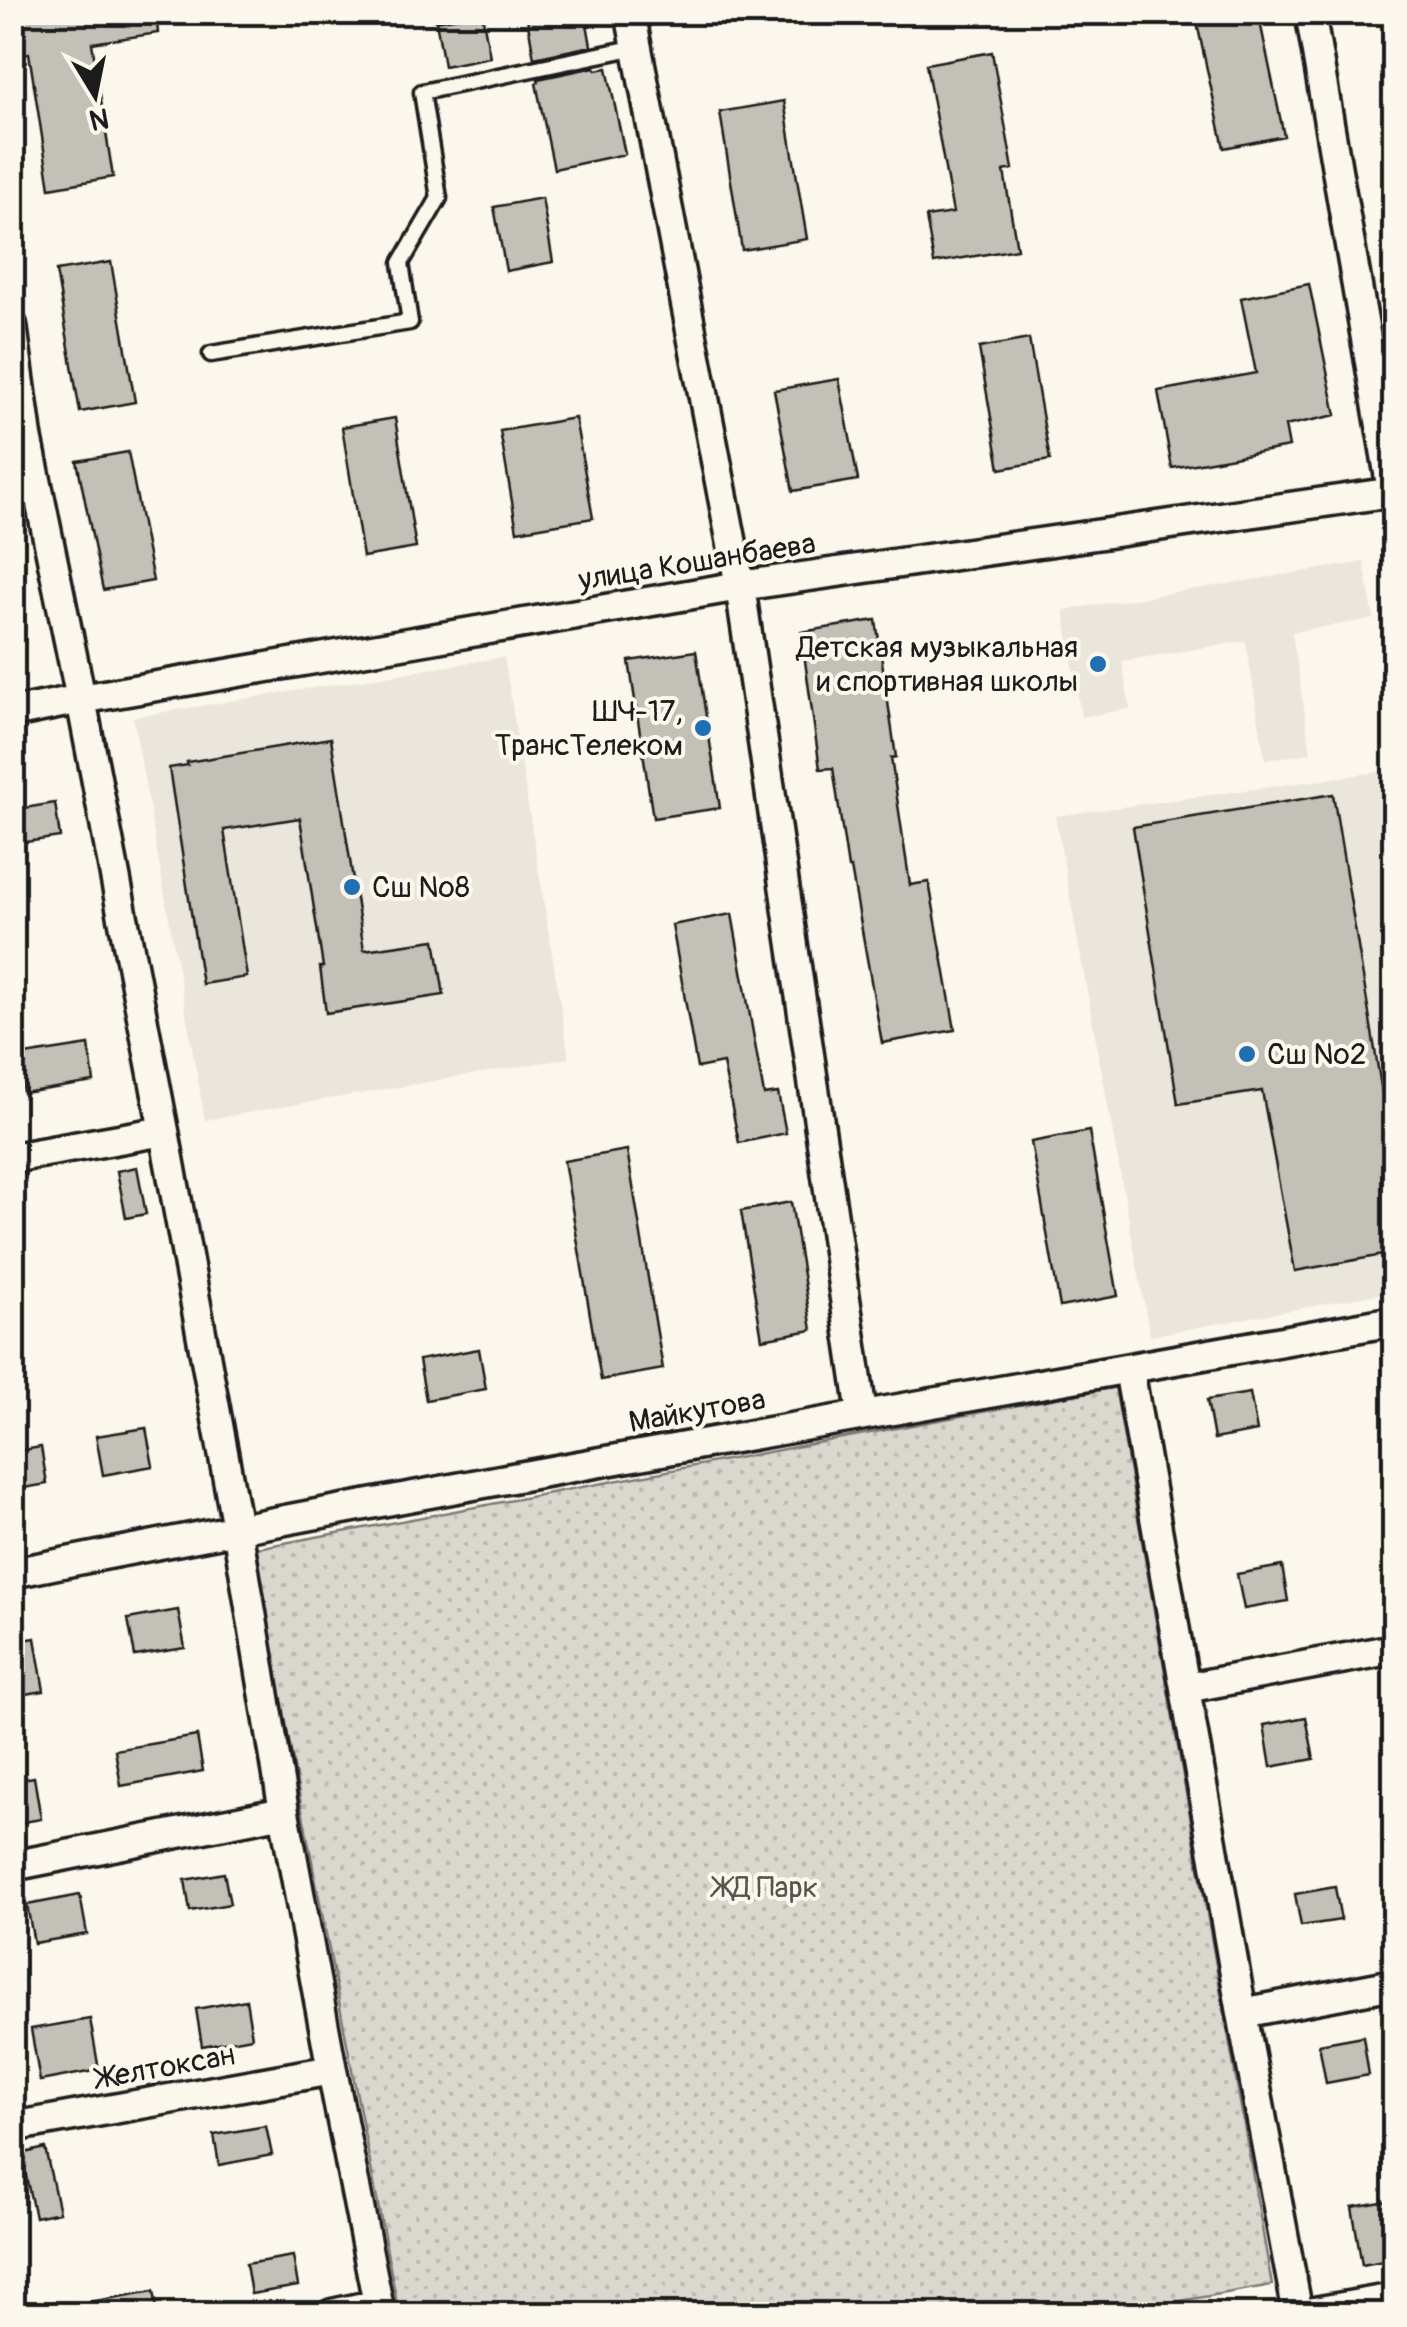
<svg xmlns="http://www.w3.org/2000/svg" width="1407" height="2327" viewBox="0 0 1407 2327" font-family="Pangolin,sans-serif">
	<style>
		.built { fill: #eae6dc }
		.park { fill: url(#park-dots); stroke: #7b7a75; stroke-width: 2.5 }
		.building { fill: #c3c0b8; stroke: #1c1c1c; stroke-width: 2.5 }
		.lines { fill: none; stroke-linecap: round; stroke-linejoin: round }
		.service-casing { stroke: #1c1c1c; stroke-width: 21 }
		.minor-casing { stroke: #1c1c1c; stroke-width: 35 }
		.service { stroke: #fbf7ec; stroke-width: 14 }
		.minor { stroke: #fbf7ec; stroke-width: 28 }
		.poi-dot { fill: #1f6fb2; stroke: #fbf7ec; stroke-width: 4 }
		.labels { text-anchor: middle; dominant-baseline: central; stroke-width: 8; stroke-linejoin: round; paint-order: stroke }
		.street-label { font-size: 30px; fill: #1c1c1c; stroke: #fbf7ec }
		.poi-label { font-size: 30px; fill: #1c1c1c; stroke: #fbf7ec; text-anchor: end }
		.park-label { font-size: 30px; fill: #555451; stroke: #fbf7ec }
	</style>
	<defs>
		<pattern id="park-dots" width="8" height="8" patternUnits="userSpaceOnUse" patternTransform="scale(2.5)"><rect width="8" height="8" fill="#dad7ce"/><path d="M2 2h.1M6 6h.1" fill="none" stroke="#bab8b0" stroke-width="1.8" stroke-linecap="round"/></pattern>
	</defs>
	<rect width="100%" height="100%" fill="#fbf7ec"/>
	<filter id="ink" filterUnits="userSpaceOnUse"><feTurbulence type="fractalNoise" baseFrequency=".01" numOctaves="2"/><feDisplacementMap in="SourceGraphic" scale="20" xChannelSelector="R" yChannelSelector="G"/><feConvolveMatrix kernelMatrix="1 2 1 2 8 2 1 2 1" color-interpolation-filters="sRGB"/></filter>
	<g filter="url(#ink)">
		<!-- built -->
		<path class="built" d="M 1364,562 L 1374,619 L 1292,632 L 1311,753 L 1265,760 L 1246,641 L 1122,661 L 1130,709 L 1081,717 L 1064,610 Z
			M 504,657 L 569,1058 L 205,1120 L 133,717 Z
			M 1394,770 L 1394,1291 L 1150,1336 L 1055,816 Z"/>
		<!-- park -->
		<path class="park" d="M 1115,1387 L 1272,2285 L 1106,2314 L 399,2314 L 252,1549 Z"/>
		<!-- building -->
		<path class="building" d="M 19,12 L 156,12 L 158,33 L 92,43 L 113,177 L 50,188 L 29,53 L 25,54 Z
			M 526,12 L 585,12 L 591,46 L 534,58 Z
			M 1247,12 L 1258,12 L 1284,136 L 1224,148 L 1197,23 Z
			M 482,13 L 490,57 L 444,66 L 436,21 Z
			M 992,52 L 1013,169 L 1004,171 L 1017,249 L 934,263 L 926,217 L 953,213 L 926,64 Z
			M 595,67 L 596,70 L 607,68 L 625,154 L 554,169 L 536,83 L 539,82 L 538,79 Z
			M 784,101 L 807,239 L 742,250 L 720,112 Z
			M 542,198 L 553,262 L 506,271 L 494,207 Z
			M 111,262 L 135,402 L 80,412 L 56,271 Z
			M 1309,284 L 1336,415 L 1285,426 L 1289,447 L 1172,468 L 1158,391 L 1256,373 L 1241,298 Z
			M 1029,339 L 1050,460 L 1000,469 L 979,348 Z
			M 839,379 L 858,480 L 793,491 L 774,390 Z
			M 395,418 L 416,548 L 363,557 L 342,427 Z
			M 575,418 L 593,518 L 517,531 L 500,431 Z
			M 128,452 L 153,581 L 103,590 L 77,461 Z
			M 876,620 L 896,757 L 891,758 L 910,885 L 929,882 L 955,1030 L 882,1043 L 851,868 L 848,868 L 833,768 L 820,769 L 801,632 Z
			M 696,651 L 720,808 L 653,818 L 629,661 Z
			M 331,738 L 364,950 L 435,940 L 444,995 L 326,1013 L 320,967 L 323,967 L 300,818 L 224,830 L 247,977 L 202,984 L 169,768 L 188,765 L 187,762 Z
			M 1333,794 L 1394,1166 L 1394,1253 L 1295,1271 L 1262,1091 L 1178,1104 L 1133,827 Z
			M 55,803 L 60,837 L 12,844 L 12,810 Z
			M 732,914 L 764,1095 L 778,1093 L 786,1133 L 739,1143 L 723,1063 L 697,1068 L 672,925 Z
			M 89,1045 L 94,1082 L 23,1093 L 18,1056 Z
			M 1089,1131 L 1118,1296 L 1060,1307 L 1031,1142 Z
			M 627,1150 L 663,1369 L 601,1380 L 564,1161 Z
			M 137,1167 L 146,1214 L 126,1218 L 117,1171 Z
			M 791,1202 L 812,1330 L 762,1339 L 741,1211 Z
			M 479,1349 L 486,1389 L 426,1400 L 419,1360 Z
			M 1250,1393 L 1257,1431 L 1214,1439 L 1207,1400 Z
			M 146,1428 L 153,1466 L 103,1475 L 96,1436 Z
			M 41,1447 L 47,1484 L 12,1490 L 12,1452 Z
			M 1282,1566 L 1288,1601 L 1244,1609 L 1237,1574 Z
			M 178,1610 L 185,1648 L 135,1656 L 128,1619 Z
			M 35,1638 L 44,1691 L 12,1696 L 12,1642 Z
			M 1306,1717 L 1314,1759 L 1271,1767 L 1264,1725 Z
			M 197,1736 L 203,1771 L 121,1786 L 115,1750 Z
			M 34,1777 L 41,1819 L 12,1824 L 12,1781 Z
			M 224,1873 L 230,1904 L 190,1911 L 185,1880 Z
			M 1335,1887 L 1341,1920 L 1301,1926 L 1295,1894 Z
			M 80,1895 L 87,1934 L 34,1943 L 27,1905 Z
			M 246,2000 L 252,2037 L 202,2046 L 196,2009 Z
			M 90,2019 L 99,2070 L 40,2081 L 31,2029 Z
			M 1363,2036 L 1369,2075 L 1326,2083 L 1319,2044 Z
			M 266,2126 L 272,2155 L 219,2165 L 214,2135 Z
			M 45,2148 L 59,2212 L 35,2217 L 21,2154 Z
			M 1394,2200 L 1394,2259 L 1362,2265 L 1352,2207 Z
			M 293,2256 L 298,2286 L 251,2294 L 246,2264 Z
			M 154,2291 L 158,2314 L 84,2314 L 83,2303 Z"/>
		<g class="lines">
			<!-- service casing -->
			<g class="service-casing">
				<path id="service" d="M 211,354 L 410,322 L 401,263 L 439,198 L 422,92 L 637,47"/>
			</g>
			<!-- minor casing -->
			<g class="minor-casing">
				<path id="minor" d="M 630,12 L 740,586 L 862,1414
					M 1310,12 L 1394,502
					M 12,325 L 27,436 L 81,699 L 164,1131 L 237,1528 L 284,1812 L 332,2070 L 380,2314
					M 12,713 L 81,699 L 740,586 L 1394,492
					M 12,1158 L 164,1131
					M 1129,1369 L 1242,2013 L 1298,2314
					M 12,1573 C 472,1481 934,1404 1394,1321
					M 1186,1688 L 1394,1649
					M 12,1866 L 284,1812
					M 1242,2013 L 1394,1984
					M 12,2127 L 332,2070
					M 332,2314 L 378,2304
					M 1303,2314 L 1394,2298"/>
			</g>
			<!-- service -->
			<use href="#service" class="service"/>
			<!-- minor -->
			<use href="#minor" class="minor"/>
		</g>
	</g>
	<!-- markers -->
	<g class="poi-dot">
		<circle cx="1098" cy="664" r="10"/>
		<circle cx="703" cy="728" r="10"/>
		<circle cx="352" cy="887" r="10"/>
		<circle cx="1247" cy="1054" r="10"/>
	</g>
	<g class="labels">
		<!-- street labels -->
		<g class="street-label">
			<text transform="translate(697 562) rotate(-9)">улица Кошанбаева</text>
			<text transform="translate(697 1411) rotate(-10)">Майкутова</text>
			<text transform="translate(166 2067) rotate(-10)">Желтоксан</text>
		</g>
		<!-- poi labels -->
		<g class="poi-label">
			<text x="1078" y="647">Детская музыкальная<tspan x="1078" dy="34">и спортивная школы</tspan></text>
			<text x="683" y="711">ШЧ-17,<tspan x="683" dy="34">ТрансТелеком</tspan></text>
			<text x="372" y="887" text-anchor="start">Сш №8</text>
			<text x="1267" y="1054" text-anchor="start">Сш №2</text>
		</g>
		<!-- park labels -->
		<g class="park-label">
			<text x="766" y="1887">ЖД Парк</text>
		</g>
	</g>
	<!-- margin -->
	<rect width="1407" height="2327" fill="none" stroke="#fbf7ec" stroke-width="50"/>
	<rect x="25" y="25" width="1357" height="2277" fill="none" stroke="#1c1c1c" stroke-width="4" filter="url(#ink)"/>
	<!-- north arrow -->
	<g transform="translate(95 95) rotate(170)" stroke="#fbf7ec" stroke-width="8" paint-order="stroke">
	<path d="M0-8L18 38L0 25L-18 38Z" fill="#1c1c1c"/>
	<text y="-15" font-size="28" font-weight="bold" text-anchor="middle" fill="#1c1c1c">N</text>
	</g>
</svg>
